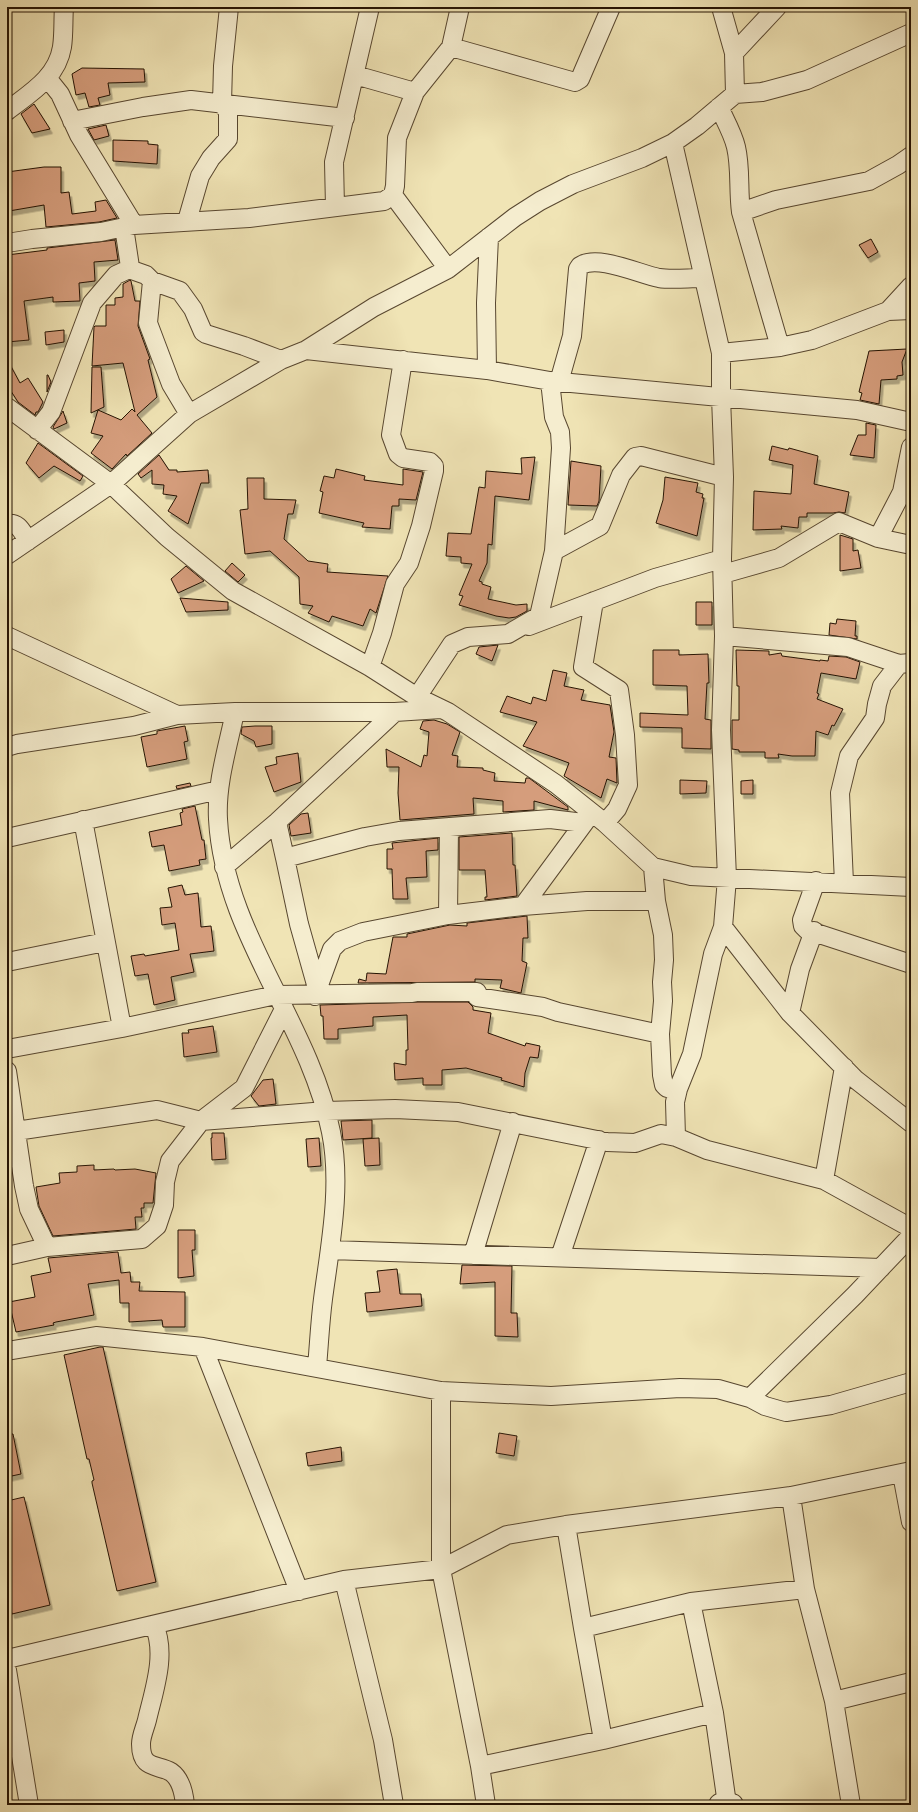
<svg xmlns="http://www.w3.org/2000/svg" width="918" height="1812" viewBox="0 0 918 1812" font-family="Alegreya,serif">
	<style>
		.building { fill: #d59d7b; stroke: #251303; filter: url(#shadow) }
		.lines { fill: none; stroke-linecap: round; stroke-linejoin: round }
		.minor-casing { stroke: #584730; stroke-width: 20 }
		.tertiary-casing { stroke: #584730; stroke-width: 24 }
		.minor { stroke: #f5edcf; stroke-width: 18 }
		.tertiary { stroke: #f5edcf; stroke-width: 22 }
	</style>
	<defs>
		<filter id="shadow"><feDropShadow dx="2.5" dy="4.5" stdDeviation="0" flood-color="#0004"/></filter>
	</defs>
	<rect width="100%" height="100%" fill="#f0e4b5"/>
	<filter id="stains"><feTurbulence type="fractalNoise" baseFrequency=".005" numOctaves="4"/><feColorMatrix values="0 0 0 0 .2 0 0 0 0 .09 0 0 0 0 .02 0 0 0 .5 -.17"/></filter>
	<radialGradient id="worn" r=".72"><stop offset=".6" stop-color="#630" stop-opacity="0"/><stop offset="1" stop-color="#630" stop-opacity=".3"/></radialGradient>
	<!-- building -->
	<path class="building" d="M 82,68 L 144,69 L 145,82 L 108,83 L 110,95 L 98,98 L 100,105 L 89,107 L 85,93 L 76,95 L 72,74 Z
		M 34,104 L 50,129 L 32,133 L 21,114 Z
		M 106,125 L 109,136 L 94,140 L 88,129 Z
		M 113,140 L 148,141 L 148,144 L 158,145 L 157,164 L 113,161 Z
		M 44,167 L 61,167 L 61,193 L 69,192 L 72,214 L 96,211 L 95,202 L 106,200 L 117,218 L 99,222 L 46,227 L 44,205 L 9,211 L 9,209 L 7,209 L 7,172 Z
		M 871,239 L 878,252 L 868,258 L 859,245 Z
		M 115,240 L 118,260 L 94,262 L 95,281 L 79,283 L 80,301 L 53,302 L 53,297 L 24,301 L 29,340 L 7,342 L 7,255 L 47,250 L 47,248 Z
		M 130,280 L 131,281 L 135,301 L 140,301 L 138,326 L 150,359 L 148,360 L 157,397 L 137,415 L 152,433 L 127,456 L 126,454 L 112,469 L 91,453 L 103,436 L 91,433 L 98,410 L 121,420 L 132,409 L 135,412 L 123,363 L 92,366 L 94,327 L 95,326 L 106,326 L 106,305 L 115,305 L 115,298 L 123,297 L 123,284 Z
		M 64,330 L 64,342 L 46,345 L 45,332 Z
		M 907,349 L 902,362 L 903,375 L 897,376 L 897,379 L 881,380 L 879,404 L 860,400 L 862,393 L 859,392 L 869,351 Z
		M 7,359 L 20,383 L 28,378 L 43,402 L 38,412 L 36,412 L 35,415 L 18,402 L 7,385 Z
		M 92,367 L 101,367 L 104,407 L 91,413 Z
		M 47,375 L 48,375 L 51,382 L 47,392 Z
		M 63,411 L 67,423 L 54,429 L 53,427 Z
		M 866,423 L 876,425 L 874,458 L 850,455 L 858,435 L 866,435 Z
		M 38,443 L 83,476 L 80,481 L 54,466 L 39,478 L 26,463 Z
		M 772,446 L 788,450 L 789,448 L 818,456 L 814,484 L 849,492 L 845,513 L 839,512 L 833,513 L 807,513 L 807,517 L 799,517 L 798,528 L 781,526 L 782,529 L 753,530 L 754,491 L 791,494 L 793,465 L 769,460 Z
		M 159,455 L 169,470 L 177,470 L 177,472 L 208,470 L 209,483 L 201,483 L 188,524 L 168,511 L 177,496 L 163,494 L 164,485 L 152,484 L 152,470 L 141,478 L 138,474 Z
		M 535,457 L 529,500 L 495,496 L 492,545 L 488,544 L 487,563 L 479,581 L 482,582 L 482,584 L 491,587 L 488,599 L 516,605 L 527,604 L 527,611 L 516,617 L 509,618 L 496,616 L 459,605 L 463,596 L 459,595 L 472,564 L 461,563 L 461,557 L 446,556 L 448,533 L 471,534 L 479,487 L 485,488 L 486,471 L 522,474 L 521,458 Z
		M 571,461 L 601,466 L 599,501 L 597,506 L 568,505 Z
		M 336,469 L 365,476 L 364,480 L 403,485 L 403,469 L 423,472 L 416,500 L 399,499 L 399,506 L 392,506 L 390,529 L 362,527 L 364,523 L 319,513 L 323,492 L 320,491 L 324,476 L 334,478 Z
		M 665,477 L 698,483 L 696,492 L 703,494 L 702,498 L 704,498 L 697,536 L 656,523 L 663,500 Z
		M 247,478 L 264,478 L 264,499 L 296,500 L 293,514 L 288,514 L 284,539 L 308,561 L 328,564 L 327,572 L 388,576 L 376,613 L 370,609 L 363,626 L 332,616 L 329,622 L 308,613 L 313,606 L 300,604 L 299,577 L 270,551 L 245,554 L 240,510 L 248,509 Z
		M 840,535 L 853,539 L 853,551 L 858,550 L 861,568 L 840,571 Z
		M 232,563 L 245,575 L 238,582 L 225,571 Z
		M 186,566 L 204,581 L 178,593 L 171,579 Z
		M 180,598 L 228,602 L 228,610 L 186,612 Z
		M 696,602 L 712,602 L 712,625 L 696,625 Z
		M 837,619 L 856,621 L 855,636 L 857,636 L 857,639 L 829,635 L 830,623 L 836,624 Z
		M 498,645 L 492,661 L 476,654 L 479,647 Z
		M 653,650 L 679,650 L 679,655 L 708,654 L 709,683 L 707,683 L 705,719 L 711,720 L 711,749 L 682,748 L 682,728 L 640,727 L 640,713 L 688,715 L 687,686 L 653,685 Z
		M 736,650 L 769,651 L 769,655 L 781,653 L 782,656 L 820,661 L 820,660 L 828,661 L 829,656 L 846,657 L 860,662 L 856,679 L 821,673 L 817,693 L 819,694 L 817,699 L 843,709 L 834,726 L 832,725 L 828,735 L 816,731 L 815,756 L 792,756 L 778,754 L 779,758 L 765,758 L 765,752 L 739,752 L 739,750 L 732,749 L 732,720 L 739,720 L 739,686 L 737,686 Z
		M 553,670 L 567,673 L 564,686 L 584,690 L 581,700 L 610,705 L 614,732 L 609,757 L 616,758 L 617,783 L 607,779 L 601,798 L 564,776 L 569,763 L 523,746 L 537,722 L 500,712 L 507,696 L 531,704 L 533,697 L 546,701 Z
		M 434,720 L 447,724 L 460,732 L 452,755 L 458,756 L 457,767 L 483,768 L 483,770 L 495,773 L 494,781 L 525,783 L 526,778 L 529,778 L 568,807 L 568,810 L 534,801 L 534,810 L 503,812 L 503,801 L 473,798 L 474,814 L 400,820 L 398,793 L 399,767 L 387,767 L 386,749 L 421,767 L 424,755 L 427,756 L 429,732 L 420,729 L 423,721 Z
		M 185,726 L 188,741 L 184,742 L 187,759 L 147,767 L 141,737 L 157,734 L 157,731 Z
		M 255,726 L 272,726 L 272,744 L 256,747 L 254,741 L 241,734 L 242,727 Z
		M 298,753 L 301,782 L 274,792 L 265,767 L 277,764 L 276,757 Z
		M 680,780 L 707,781 L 706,793 L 680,794 Z
		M 753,780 L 753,794 L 741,794 L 741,781 Z
		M 190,783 L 191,786 L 177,789 L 176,786 Z
		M 195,806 L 202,840 L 204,840 L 206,859 L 199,860 L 200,865 L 169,871 L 164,845 L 152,847 L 149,832 L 182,825 L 180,813 L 183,812 L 182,809 Z
		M 308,813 L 311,833 L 291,836 L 289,825 L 301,814 Z
		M 512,833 L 513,865 L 515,865 L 517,896 L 485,900 L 485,897 L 487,897 L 485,870 L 459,870 L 459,837 Z
		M 438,838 L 438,850 L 426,851 L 427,877 L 406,878 L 408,899 L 393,899 L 392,869 L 387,869 L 387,849 L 393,849 L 392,843 Z
		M 182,885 L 185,895 L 198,893 L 201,927 L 211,926 L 214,951 L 190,954 L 194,972 L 171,977 L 175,1000 L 154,1005 L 148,974 L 135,976 L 131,956 L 144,954 L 145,956 L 179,950 L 175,923 L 162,925 L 160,908 L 172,907 L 168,888 Z
		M 527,916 L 528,938 L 523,938 L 522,961 L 527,963 L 521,993 L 500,988 L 502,980 L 475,979 L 475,982 L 358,983 L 359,979 L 366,981 L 367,973 L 386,974 L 393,937 L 407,937 L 407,934 L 450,925 L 467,926 L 467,923 Z
		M 418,1002 L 468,1002 L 473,1007 L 473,1010 L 491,1013 L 488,1033 L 525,1046 L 526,1043 L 540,1046 L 538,1058 L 530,1057 L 525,1073 L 524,1087 L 501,1080 L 502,1078 L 466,1068 L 442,1070 L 442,1085 L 423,1085 L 423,1078 L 395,1080 L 394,1063 L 406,1065 L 406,1050 L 408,1050 L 407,1015 L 373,1017 L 373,1026 L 338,1029 L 338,1039 L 324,1039 L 323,1016 L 321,1016 L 320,1005 Z
		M 213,1026 L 217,1052 L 184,1057 L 182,1033 L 189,1033 L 188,1030 Z
		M 273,1079 L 276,1104 L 259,1106 L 251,1096 L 263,1080 Z
		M 372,1120 L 372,1138 L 343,1140 L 341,1121 Z
		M 212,1133 L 224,1133 L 226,1159 L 212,1160 L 211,1138 L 212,1138 Z
		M 319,1138 L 321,1166 L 308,1167 L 306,1139 Z
		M 379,1138 L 380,1165 L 365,1166 L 363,1139 Z
		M 94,1165 L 94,1170 L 114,1169 L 115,1170 L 135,1169 L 156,1173 L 153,1203 L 144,1203 L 144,1208 L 141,1208 L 142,1217 L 135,1217 L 136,1229 L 53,1236 L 39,1206 L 36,1187 L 60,1183 L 59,1173 L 77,1172 L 77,1166 Z
		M 178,1230 L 195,1230 L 195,1250 L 192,1250 L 194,1276 L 178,1278 Z
		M 118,1252 L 121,1273 L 130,1272 L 131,1282 L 140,1282 L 139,1291 L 185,1292 L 185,1327 L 163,1327 L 162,1320 L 129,1322 L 129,1303 L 120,1303 L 119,1280 L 88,1284 L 94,1315 L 56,1322 L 53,1323 L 54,1325 L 16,1332 L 9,1302 L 35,1297 L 31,1276 L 51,1272 L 48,1258 Z
		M 462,1265 L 512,1266 L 511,1313 L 517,1313 L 518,1337 L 495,1336 L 495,1282 L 460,1284 Z
		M 397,1269 L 400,1294 L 421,1294 L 422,1306 L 367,1312 L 365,1293 L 380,1292 L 377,1271 Z
		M 100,1347 L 103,1347 L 156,1582 L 117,1591 L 92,1483 L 92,1481 L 94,1480 L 89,1459 L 87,1459 L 64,1355 Z
		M 499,1433 L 517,1436 L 514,1456 L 496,1453 Z
		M 7,1434 L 13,1434 L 21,1474 L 7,1477 Z
		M 341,1447 L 342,1461 L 308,1466 L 306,1453 Z
		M 24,1497 L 50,1605 L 12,1614 L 7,1592 L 7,1501 Z"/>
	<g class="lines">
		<!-- minor casing -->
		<g class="minor-casing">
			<path id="minor" d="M 721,7 L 734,53 L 735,94
				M 451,47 L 575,82 L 580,79 L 583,72 L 611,7
				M 734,53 L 777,7
				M 355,75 L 415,92
				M 48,79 L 60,94 L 79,135 L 134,225
				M 719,107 C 725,120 733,134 736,147 C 741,168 738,190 741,212 L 780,347
				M 7,111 C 30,93 57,78 62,47 C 64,34 63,20 64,7
				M 72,121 L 143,107 L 191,100 L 345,118
				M 673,143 L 721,353 L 721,397 L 724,477 L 722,559 L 724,636 L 721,730 L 727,878 L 723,927 L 790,1013 L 855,1079 L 911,1123
				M 393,195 L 448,269
				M 335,207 L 334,162 L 370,7
				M 741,212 L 776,200 L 869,181 L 898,165 L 911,156
				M 187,221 L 200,176 L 211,158 L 228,139 L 228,112 L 222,103 L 223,66 L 229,7
				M 7,243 L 32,239 L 101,232 L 134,225 L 249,218 L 384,201 L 393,195 L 395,186 L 397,138 L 415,92 L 451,47 L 460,7
				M 129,269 L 146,275 L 152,281 L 148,323 L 171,384 L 189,414
				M 152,281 L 180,291 L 193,309 L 203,332 L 206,334 L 244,346 L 281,360
				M 888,311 L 911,286
				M 306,350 L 487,370 L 550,381 L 857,410 L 911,422
				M 721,353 L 780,347 L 812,340 L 888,311 L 911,310
				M 487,370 L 486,303 L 489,237
				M 559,382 L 572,336 L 578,269 L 580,266 C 597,254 639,274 659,278 C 672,280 688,278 702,278
				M 7,407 L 111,484 L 167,537 L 233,591 L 370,667 L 417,697 L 448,712 L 556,784 L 605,823 L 653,867 L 691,876 L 911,887
				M 37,430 L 51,412 L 92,303 L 116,275 L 129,269 L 130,267 L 124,227
				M 7,524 C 19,522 22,532 28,541
				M 878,538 L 902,492 L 911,447
				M 554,551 L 600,526 L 621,475 L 635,457 L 641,456 L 724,477
				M 7,555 L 111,484 L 189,414 L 281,360 L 306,350 L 374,307 L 448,269 L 515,217 L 540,201 L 573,184 L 642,158 L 673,143 L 697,126 L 735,94 L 762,92 L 807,80 L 911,33
				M 723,574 L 779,558 L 839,522 L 878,538 L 911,545
				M 594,601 L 583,667 L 619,690 L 625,735 L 628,785 L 617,809 L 605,823
				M 529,626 L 655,578 L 722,559
				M 7,636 L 177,715
				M 724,636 L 848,647 L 899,664 L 910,663
				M 370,667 L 382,633 L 395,584 L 409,563 L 421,526 L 434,471 L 434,466 L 430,462 L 403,458 L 398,454 L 391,435 L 403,360
				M 417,697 L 452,644 L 468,637 L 508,634 L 539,616 L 554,551 L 561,448 L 560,432 L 554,417 L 550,381
				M 235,712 C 228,746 216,784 218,819 C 224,934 309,1022 331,1132 C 342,1186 330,1246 323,1299 C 320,1322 319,1345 317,1367
				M 7,747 L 17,744 L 134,726 L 177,715 L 235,712 L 395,712 L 441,709
				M 83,820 L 122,1028
				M 277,822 L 285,858 L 365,837 L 399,831 L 550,819 L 584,823
				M 7,838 L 219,790
				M 285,858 L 299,924 L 317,988
				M 224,867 L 277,822 L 395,712
				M 653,867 L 656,901 L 663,935 L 664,960 L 662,982 L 663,1001 L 660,1034 L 662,1075 L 664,1085 L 667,1088 L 678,1089
				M 816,881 L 802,920 L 803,926 L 807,930 L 911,964
				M 844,883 L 840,793 L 849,756 L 875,718 L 877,704 L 882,686 L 899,664
				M 523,906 L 590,815
				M 448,915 L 449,827
				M 7,962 L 105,942
				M 315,996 L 332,949 L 340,941 L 363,932 L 448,915 L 523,906 L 587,901 L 656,901
				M 790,1013 L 800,969 L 814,931
				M 7,1049 L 122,1028 L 276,995 L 412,993 L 417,992 L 477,992 L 477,997 L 543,1007 L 558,1012 L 660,1034
				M 7,1071 L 24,1186 L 29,1209 L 47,1247
				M 16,1131 L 157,1110 L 201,1121 L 326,1111 L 395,1109 L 458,1112 L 607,1142 L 635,1143 L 661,1134 L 676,1137 L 707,1150 L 824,1180 L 911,1228
				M 676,1137 L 675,1102 L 678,1089 L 692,1054 L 713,954 L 723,927
				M 824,1180 L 844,1067
				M 330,1250 L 881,1268
				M 473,1255 L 513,1122
				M 7,1256 L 47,1247 L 142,1239 L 157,1226 L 164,1205 L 165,1182 L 170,1161 L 201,1121 L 244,1088 L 284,1009
				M 560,1257 L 599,1140
				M 203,1347 L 299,1591
				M 7,1351 L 96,1336 L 203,1347 L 441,1391 L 551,1396 L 680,1388 L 718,1389 L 750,1398 L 765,1406 L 786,1412 L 831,1405 L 911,1382
				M 441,1391 L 441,1569 L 480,1766 L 486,1805
				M 750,1398 L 855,1295 L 911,1236
				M 902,1474 L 911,1522
				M 791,1496 L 805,1589 L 834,1701 L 851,1805
				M 566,1525 L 583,1628 L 603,1740
				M 344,1580 L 383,1740 L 394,1805
				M 691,1602 L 714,1713 L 727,1804
				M 154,1625 C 167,1654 154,1690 147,1720 C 145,1728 141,1736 141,1744 C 141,1770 157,1764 171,1772 C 181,1779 184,1794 185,1805
				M 583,1628 L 691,1602 L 805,1589
				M 7,1659 L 344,1580 L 441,1569 L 507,1535 L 566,1525 L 791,1496 L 911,1471
				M 7,1670 L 29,1805
				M 834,1701 L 911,1682
				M 480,1766 L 603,1740 L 714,1713"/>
		</g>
		<!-- tertiary casing -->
		<g class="tertiary-casing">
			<path id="tertiary" d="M 720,1805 L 727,1804 L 732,1805"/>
		</g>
		<!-- minor -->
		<use href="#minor" class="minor"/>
		<!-- tertiary -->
		<use href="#tertiary" class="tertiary"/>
	</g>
	<!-- margin -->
	<rect width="918" height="1812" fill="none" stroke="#f0e4b5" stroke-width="24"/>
	<rect x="8" y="8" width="902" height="1796" fill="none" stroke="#251303" stroke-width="2"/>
	<rect x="12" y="12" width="894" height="1788" fill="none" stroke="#251303"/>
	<rect width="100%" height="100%" filter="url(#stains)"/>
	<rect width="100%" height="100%" fill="url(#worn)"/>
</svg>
